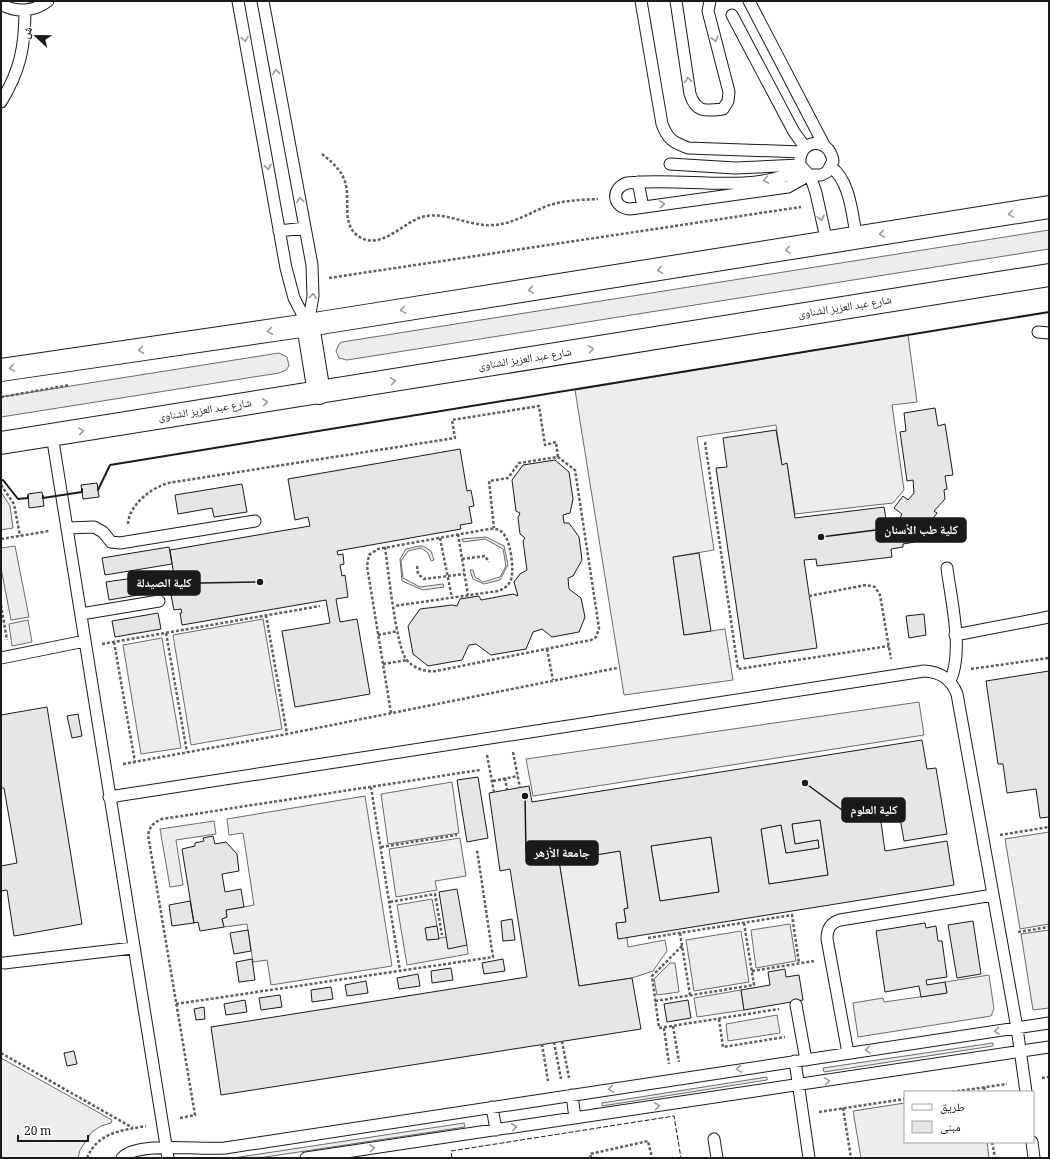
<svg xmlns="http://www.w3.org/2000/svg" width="1050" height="1159" viewBox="0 0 1050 1159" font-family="Georgia,'Noto Naskh Arabic',serif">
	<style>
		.built { fill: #ededed; stroke: #6a6a6a }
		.building { fill: #e6e6e6; stroke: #1a1a1a; fill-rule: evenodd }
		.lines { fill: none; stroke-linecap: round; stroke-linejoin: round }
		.service-casing { stroke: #1a1a1a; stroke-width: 13 }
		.tertiary-casing { stroke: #1a1a1a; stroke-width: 24 }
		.path { stroke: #5f5f5f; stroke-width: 2.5; stroke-dasharray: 3 2; stroke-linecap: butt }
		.service { stroke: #fff; stroke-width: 11 }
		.tertiary { stroke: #fff; stroke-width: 22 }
		.fence { stroke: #1a1a1a; stroke-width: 1; stroke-dasharray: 5 2; stroke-linecap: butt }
		.wall { stroke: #1a1a1a; stroke-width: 2 }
		.oneway { stroke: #989898 }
		.labels { text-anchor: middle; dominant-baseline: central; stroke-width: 3; stroke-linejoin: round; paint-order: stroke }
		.street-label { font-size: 11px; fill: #1a1a1a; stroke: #fff }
		.leader { fill: none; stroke: #1a1a1a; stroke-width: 1.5 }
		.callout-dot { fill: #1a1a1a; stroke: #fff; stroke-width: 1.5 }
		.callout { fill: #1a1a1a; stroke: #1a1a1a; stroke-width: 1.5 }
		.callout-label { font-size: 12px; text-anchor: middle; font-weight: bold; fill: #fff }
	</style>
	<rect width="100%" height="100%" fill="#fff"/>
	<!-- built -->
	<path class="built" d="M 1049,230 L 1049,249 L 347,360 L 339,358 L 336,351 L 339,344 L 342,342 Z
		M 908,335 L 917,402 L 892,405 L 904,490 L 893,503 L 795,514 L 787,464 L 782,465 L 776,425 L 697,437 L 714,550 L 673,557 L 684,635 L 725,629 L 733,680 L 624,695 L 575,390 Z
		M 279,353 L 287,357 L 289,366 L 286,370 L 279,373 L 1,417 L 1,397 Z
		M 1,492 L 10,506 L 13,528 L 1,530 Z
		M 486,537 L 504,546 L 508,565 L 500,580 L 484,584 L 473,579 L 470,570 L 473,570 L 475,577 L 483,582 L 500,577 L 506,566 L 503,549 L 485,539 L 463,542 L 462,539 Z
		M 15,546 L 29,617 L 11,620 L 1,568 L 1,548 Z
		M 419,546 L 423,546 L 431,551 L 434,560 L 431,561 L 428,553 L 421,548 L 408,551 L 401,561 L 403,578 L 420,587 L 443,584 L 444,587 L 423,590 L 402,581 L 400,559 L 406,549 Z
		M 263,619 L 282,729 L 191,745 L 173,635 Z
		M 28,620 L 32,642 L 12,646 L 9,624 Z
		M 162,638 L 181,748 L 141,754 L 123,645 Z
		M 919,702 L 924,735 L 533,796 L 526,759 Z
		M 452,782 L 459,833 L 388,844 L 381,794 Z
		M 365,796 L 392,966 L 271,985 L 267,960 L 253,962 L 247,924 L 224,927 L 222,919 L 227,917 L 226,910 L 254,905 L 243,833 L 229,835 L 227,819 Z
		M 820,820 L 828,875 L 769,884 L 761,829 L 781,825 L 786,853 L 819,848 L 818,840 L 795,844 L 792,824 Z
		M 214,821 L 216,834 L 176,840 L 183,885 L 170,887 L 160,829 Z
		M 1049,832 L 1049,924 L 1020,929 L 1005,839 Z
		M 711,837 L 719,892 L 660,901 L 651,846 Z
		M 460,838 L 466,876 L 435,881 L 437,890 L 396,897 L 389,849 Z
		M 620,851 L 628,908 L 624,909 L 626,922 L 616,924 L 618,938 L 627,937 L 628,947 L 665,940 L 667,951 L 653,971 L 632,978 L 579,986 L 559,861 Z
		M 432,899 L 437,926 L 426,928 L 427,940 L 446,937 L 467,945 L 468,954 L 407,965 L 397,905 Z
		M 790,924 L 796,961 L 756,968 L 751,930 Z
		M 1049,930 L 1049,1008 L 1033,1010 L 1021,934 Z
		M 741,931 L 749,982 L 694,991 L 686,940 Z
		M 670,963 L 675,963 L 679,992 L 657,995 L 654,979 Z
		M 989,975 L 994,1009 L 991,1016 L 858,1037 L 853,1003 L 883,998 L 884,1002 L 947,993 L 945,982 Z
		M 741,990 L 744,1010 L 697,1017 L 694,998 Z
		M 777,1015 L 780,1033 L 728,1041 L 726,1024 Z
		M 993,1043 L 993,1046 L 824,1072 L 823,1068 Z
		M 1,1058 L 112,1120 L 111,1123 L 101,1126 L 92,1132 L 80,1150 L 78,1158 L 1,1158 Z
		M 767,1077 L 767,1080 L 602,1106 L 602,1103 Z
		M 905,1103 L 905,1142 L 987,1142 L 989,1158 L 861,1158 L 853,1111 Z
		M 464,1123 L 465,1127 L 259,1158 L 233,1158 Z"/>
	<!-- building -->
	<path class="building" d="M 935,408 L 938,426 L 945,424 L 953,475 L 945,476 L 947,489 L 944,490 L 945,499 L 934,511 L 937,513 L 923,532 L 919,530 L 915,542 L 903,544 L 903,547 L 891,549 L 892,557 L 817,566 L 816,559 L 804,560 L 817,648 L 744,659 L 716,468 L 727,467 L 723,438 L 776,430 L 782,465 L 787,463 L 795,518 L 884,507 L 886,519 L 900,518 L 902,514 L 894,508 L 903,496 L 908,500 L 914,493 L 913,480 L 907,481 L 900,432 L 906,431 L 904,413 Z
		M 460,449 L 467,491 L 471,490 L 474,506 L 469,507 L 472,523 L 460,525 L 461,529 L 337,551 L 338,555 L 343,554 L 344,564 L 340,565 L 342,576 L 345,575 L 348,597 L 336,599 L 340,622 L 357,619 L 370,694 L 295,707 L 282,631 L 330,623 L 326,600 L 182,625 L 180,613 L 182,613 L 181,609 L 174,610 L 171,595 L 179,594 L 176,589 L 170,550 L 310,526 L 308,517 L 295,520 L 288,479 Z
		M 555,460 L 569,472 L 573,499 L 570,513 L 563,515 L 564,523 L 569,523 L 579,537 L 582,560 L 573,576 L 568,578 L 569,589 L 581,598 L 585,617 L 579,632 L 552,637 L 542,629 L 533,632 L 526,649 L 491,655 L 476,644 L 469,645 L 462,660 L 428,666 L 413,654 L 408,626 L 420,609 L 452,605 L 457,606 L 460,599 L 479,596 L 481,600 L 513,594 L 518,596 L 514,582 L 520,574 L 527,570 L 523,541 L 525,538 L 520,534 L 518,518 L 520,513 L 516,511 L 512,480 L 523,465 Z
		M 97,483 L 99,497 L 83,499 L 81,485 Z
		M 242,484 L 247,512 L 214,517 L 212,508 L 178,514 L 175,495 Z
		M 42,492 L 44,506 L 29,508 L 28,494 Z
		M 169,547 L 172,564 L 105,575 L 102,558 Z
		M 699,553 L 711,631 L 684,635 L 673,557 Z
		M 147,576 L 150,593 L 109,600 L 106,582 Z
		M 158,613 L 161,629 L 115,637 L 112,621 Z
		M 924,614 L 926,635 L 909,638 L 906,616 Z
		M 1049,671 L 1049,817 L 1040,818 L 1036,789 L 1007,793 L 1003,764 L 998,764 L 986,681 Z
		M 47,707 L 82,924 L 14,936 L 7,890 L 1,891 L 1,866 L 17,863 L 4,788 L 1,788 L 1,715 Z
		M 78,714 L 82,736 L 72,738 L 67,716 Z
		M 922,740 L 927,769 L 936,768 L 947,834 L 904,841 L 899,812 L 880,815 L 885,851 L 947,841 L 954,885 L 618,939 L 616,923 L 626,922 L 624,909 L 628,908 L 620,851 L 559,861 L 579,986 L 632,978 L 641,1029 L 221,1095 L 211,1027 L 527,977 L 510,869 L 500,871 L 489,793 L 529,786 L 532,802 ZM 820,820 L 828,875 L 769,884 L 761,829 L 781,825 L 786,853 L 819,848 L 818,840 L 795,844 L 792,824 ZM 711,837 L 719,892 L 660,901 L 651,846 Z
		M 478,777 L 488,838 L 467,842 L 457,780 Z
		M 213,836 L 215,844 L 226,842 L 237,854 L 239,871 L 222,874 L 225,892 L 241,889 L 244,907 L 226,910 L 227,917 L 222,919 L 224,927 L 200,931 L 198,922 L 194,923 L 182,849 L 195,846 L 195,843 L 204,841 L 203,838 Z
		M 457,889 L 467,945 L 448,949 L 439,892 Z
		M 190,901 L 194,923 L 172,926 L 169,905 Z
		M 512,919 L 515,940 L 503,941 L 501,921 Z
		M 973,921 L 981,974 L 957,978 L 948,925 Z
		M 925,923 L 926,928 L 936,926 L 938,941 L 942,941 L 947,977 L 926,980 L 927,985 L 945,982 L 947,993 L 921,997 L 919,986 L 885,992 L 876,931 Z
		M 437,926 L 439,939 L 427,940 L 425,928 Z
		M 248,930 L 251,951 L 234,954 L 230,933 Z
		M 252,959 L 255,980 L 239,982 L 236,962 Z
		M 503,959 L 505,971 L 484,974 L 482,963 Z
		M 451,968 L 453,980 L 432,983 L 431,971 Z
		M 785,969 L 786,977 L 799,975 L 803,1000 L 744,1010 L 741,990 L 770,985 L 768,972 Z
		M 418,974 L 420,986 L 399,989 L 397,978 Z
		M 366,981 L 368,993 L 347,996 L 345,985 Z
		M 331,987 L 333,999 L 312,1002 L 311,990 Z
		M 280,995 L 282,1007 L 261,1010 L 259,998 Z
		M 245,1000 L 247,1012 L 226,1015 L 224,1004 Z
		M 688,1000 L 691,1018 L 667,1022 L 664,1004 Z
		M 204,1007 L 205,1019 L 196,1020 L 194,1009 Z
		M 74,1051 L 77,1064 L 67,1066 L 64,1053 Z"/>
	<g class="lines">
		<!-- service casing -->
		<g class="service-casing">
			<path id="service" d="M 238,1 L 286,268 L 294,298 L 308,325
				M 263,1 L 312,265 L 313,296 L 308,325
				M 641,1 L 662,124 C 668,140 673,142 688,148 L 801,152
				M 676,1 L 690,94 C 696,113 706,111 723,109 L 728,101 L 729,92 L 708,11 L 710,1
				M 749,1 L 824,145
				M 1,4 C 16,13 34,12 48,1
				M 732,15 L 794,132 L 805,147
				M 1,102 C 20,71 25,47 25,10
				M 670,164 L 735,168 L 800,165
				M 831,167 C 851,182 852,216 857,239
				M 803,170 C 784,177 764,182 744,183 C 705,185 666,179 627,183 C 610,189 613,208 630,209 L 788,187 L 809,175 L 821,175 L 827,172 L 833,161 C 829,135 797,139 800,165 L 809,175
				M 810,175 L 816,193 L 827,243
				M 638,182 L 643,207
				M 279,231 L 305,228
				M 1038,332 L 1049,333
				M 52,435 L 168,1158
				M 68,528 L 94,527 L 103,532 L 111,542 L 120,543 L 255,521
				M 947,568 C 951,600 964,652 950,681
				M 81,614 L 159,601
				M 955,635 L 1049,617
				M 1,658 L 85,641
				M 109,797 L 924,671 C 941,672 951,679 957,694 L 1017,1028 L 1026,1092
				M 4,963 L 133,948
				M 796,1005 L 806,1060
				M 848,1053 L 827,939 C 827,929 830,923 840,920 L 993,895
				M 795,1061 L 809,1158
				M 572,1095 L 575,1118
				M 492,1107 L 496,1130
				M 714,1139 L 717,1158
				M 1032,1142 L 1034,1158
				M 122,1158 C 137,1141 201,1150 225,1148 L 1049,1023
				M 306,1158 L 1049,1047"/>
		</g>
		<!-- tertiary casing -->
		<g class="tertiary-casing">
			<path id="tertiary" d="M 308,325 L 319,393
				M 1,370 L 308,325 L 1049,207
				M 1,443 L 1049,275"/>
		</g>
		<!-- path -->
		<path class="path" d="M 322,154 C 331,161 340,169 344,179 C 352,198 340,223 358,236 C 379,251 401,225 419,218 C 443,209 468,227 493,225 C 513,224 529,213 547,206 C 563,200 581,200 598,199
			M 329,278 L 801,207
			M 1,397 L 70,385
			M 705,442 L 738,669 L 889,646
			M 1,485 L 14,504 L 20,536
			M 128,524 C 129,505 151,488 168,483 L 455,438 L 452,420 L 539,406 L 545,445 L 556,442 L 558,457
			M 458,534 L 468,595
			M 440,538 L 452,598
			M 1,539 L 49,531
			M 385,547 C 388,569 396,645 406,659 C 414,669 425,672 436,671 L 591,640 L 596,637 L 599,628 L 575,470 L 558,457 L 519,463 L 508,478 L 489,481 L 494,528
			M 462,559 L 485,556 L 489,562
			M 417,566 L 418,574 L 424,579 L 464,574
			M 809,596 L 866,585 L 875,587 L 880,595 L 891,659
			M 1,605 L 7,640
			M 266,615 L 287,734
			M 166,633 L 187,752
			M 378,635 L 398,631
			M 114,642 L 135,762
			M 102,644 L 320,606
			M 547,649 L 553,680
			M 383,664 L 407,660
			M 971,669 L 1049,658
			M 391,713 L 367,566 L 369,555 L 378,549 L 489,529 C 496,528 502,530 505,536 C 511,544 515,574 510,582 C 507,587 503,589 498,591 L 394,606
			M 513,752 L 520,788
			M 487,755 L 494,792
			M 123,764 L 287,734 L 617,668
			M 505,778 L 507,790
			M 493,781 L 518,776
			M 371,787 L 400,971
			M 1000,835 L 1049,827
			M 381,847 L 457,835
			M 390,902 L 435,894 L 442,935
			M 1018,932 L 1049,927
			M 680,933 L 690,995
			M 648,938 L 792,915 L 799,963
			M 682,946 L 652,976 L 659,1028 L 779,1009
			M 752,971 L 814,961
			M 655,1001 L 754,985 L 744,923
			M 176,1004 L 493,957 L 477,850
			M 719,1019 L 723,1047 L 785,1037
			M 673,1026 L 679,1062
			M 664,1028 L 669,1064
			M 562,1041 L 569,1078
			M 554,1042 L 561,1079
			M 542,1044 L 548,1081
			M 1,1053 L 133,1128
			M 1042,1078 L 1049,1077
			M 984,1087 L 985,1092
			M 952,1092 L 1007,1084
			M 843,1108 L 851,1158
			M 819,1112 L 905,1099
			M 180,1118 L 195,1115 L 148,835 C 150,826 153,823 162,819 L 480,770
			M 992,1142 L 995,1158
			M 87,1158 C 98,1132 120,1131 146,1126
			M 591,1158 L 590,1154 L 648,1141 L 652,1158"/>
		<!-- service -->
		<use href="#service" class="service"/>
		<!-- tertiary -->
		<use href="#tertiary" class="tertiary"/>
		<!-- fence -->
		<path class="fence" d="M 452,1158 L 451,1151 L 674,1116 L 681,1158"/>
		<!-- wall -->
		<path class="wall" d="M 1,480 L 3,480 L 18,499 L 28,498 L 28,496
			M 98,490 L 110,465 L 1049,312
			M 43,496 L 43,498 L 82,492 L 82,489"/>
	</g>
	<!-- one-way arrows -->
	<defs><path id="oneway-chevron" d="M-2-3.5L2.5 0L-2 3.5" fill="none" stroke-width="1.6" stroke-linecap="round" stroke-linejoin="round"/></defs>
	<g class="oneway">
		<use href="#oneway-chevron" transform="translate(245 39) rotate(80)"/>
		<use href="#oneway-chevron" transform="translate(715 39) rotate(76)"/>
		<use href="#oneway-chevron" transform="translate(276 72) rotate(-100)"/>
		<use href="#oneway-chevron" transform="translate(688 80) rotate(-99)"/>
		<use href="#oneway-chevron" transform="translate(268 167) rotate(80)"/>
		<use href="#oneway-chevron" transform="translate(766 180) rotate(170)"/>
		<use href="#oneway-chevron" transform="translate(300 200) rotate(-100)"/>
		<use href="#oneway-chevron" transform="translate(662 204) rotate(-9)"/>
		<use href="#oneway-chevron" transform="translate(1011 214) rotate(171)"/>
		<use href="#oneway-chevron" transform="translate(821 218) rotate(76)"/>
		<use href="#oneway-chevron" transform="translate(882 234) rotate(171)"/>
		<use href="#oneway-chevron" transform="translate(788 250) rotate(171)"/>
		<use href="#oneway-chevron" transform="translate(660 270) rotate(171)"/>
		<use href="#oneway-chevron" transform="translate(531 290) rotate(171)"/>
		<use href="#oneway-chevron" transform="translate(313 296) rotate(-86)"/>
		<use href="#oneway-chevron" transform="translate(403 310) rotate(171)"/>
		<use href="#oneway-chevron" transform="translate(270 331) rotate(172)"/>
		<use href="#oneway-chevron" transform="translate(591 349) rotate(-9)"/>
		<use href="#oneway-chevron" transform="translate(141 350) rotate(172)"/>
		<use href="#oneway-chevron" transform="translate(12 368) rotate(171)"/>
		<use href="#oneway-chevron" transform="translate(393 381) rotate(-9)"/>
		<use href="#oneway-chevron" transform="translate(265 402) rotate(-9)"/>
		<use href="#oneway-chevron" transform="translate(81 431) rotate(-9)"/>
		<use href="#oneway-chevron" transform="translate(997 1031) rotate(171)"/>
		<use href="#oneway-chevron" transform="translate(868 1050) rotate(171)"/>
		<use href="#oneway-chevron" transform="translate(739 1069) rotate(171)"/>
		<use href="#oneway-chevron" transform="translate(827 1081) rotate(-9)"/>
		<use href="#oneway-chevron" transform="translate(611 1089) rotate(171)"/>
		<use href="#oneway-chevron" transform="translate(657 1106) rotate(-8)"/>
		<use href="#oneway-chevron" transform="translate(514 1127) rotate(-8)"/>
		<use href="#oneway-chevron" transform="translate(372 1148) rotate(-8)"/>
	</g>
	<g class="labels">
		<!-- street labels -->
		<g class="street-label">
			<text transform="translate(845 308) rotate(-9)">شارع عبد العزيز الشناوى</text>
			<text transform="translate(525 360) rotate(-9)">شارع عبد العزيز الشناوى</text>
			<text transform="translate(205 411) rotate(-9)">شارع عبد العزيز الشناوى</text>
		</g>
	</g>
	<!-- callouts -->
	<path class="leader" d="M821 537L876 530M260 582L200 583M805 783L842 810M525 796L526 853"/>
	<g class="callout-dot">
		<circle cx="821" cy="537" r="4"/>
		<circle cx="260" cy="582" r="4"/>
		<circle cx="805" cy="783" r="4"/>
		<circle cx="525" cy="796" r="4"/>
	</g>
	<g class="callout">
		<rect x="876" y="518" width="90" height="24" rx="4"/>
		<rect x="128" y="571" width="72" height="24" rx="4"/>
		<rect x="842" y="798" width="63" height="24" rx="4"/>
		<rect x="526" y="841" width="72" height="24" rx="4"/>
	</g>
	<g class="callout-label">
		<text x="921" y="534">كلية طب الأسنان</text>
		<text x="164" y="587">كلية الصيدلة</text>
		<text x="874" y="814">كلية العلوم</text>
		<text x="562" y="857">جامعة الأزهر</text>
	</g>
	<!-- border -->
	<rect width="1050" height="1159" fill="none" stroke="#1a1a1a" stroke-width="4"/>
	<!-- legend -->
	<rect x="904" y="1091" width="130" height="52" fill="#ffffff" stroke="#a3a3a3"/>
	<rect x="912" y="1104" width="20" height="6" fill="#ffffff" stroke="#a3a3a3"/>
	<text x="940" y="1111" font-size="12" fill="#1a1a1a">طريق</text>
	<rect x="912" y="1121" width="20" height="12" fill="#e6e6e6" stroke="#a3a3a3"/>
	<text x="940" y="1131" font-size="12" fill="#1a1a1a">مبنى</text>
	<!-- north arrow -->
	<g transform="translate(36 36) rotate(292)" stroke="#ffffff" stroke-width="3" paint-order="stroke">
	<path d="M0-3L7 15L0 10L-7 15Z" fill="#1a1a1a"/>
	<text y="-6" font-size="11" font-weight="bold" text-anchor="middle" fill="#1a1a1a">ش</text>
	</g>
	<!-- scale -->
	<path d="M18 1135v6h70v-6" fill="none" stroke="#1a1a1a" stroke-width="2"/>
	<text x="24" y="1135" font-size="12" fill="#1a1a1a" stroke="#ffffff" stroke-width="3" paint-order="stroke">20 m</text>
</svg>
